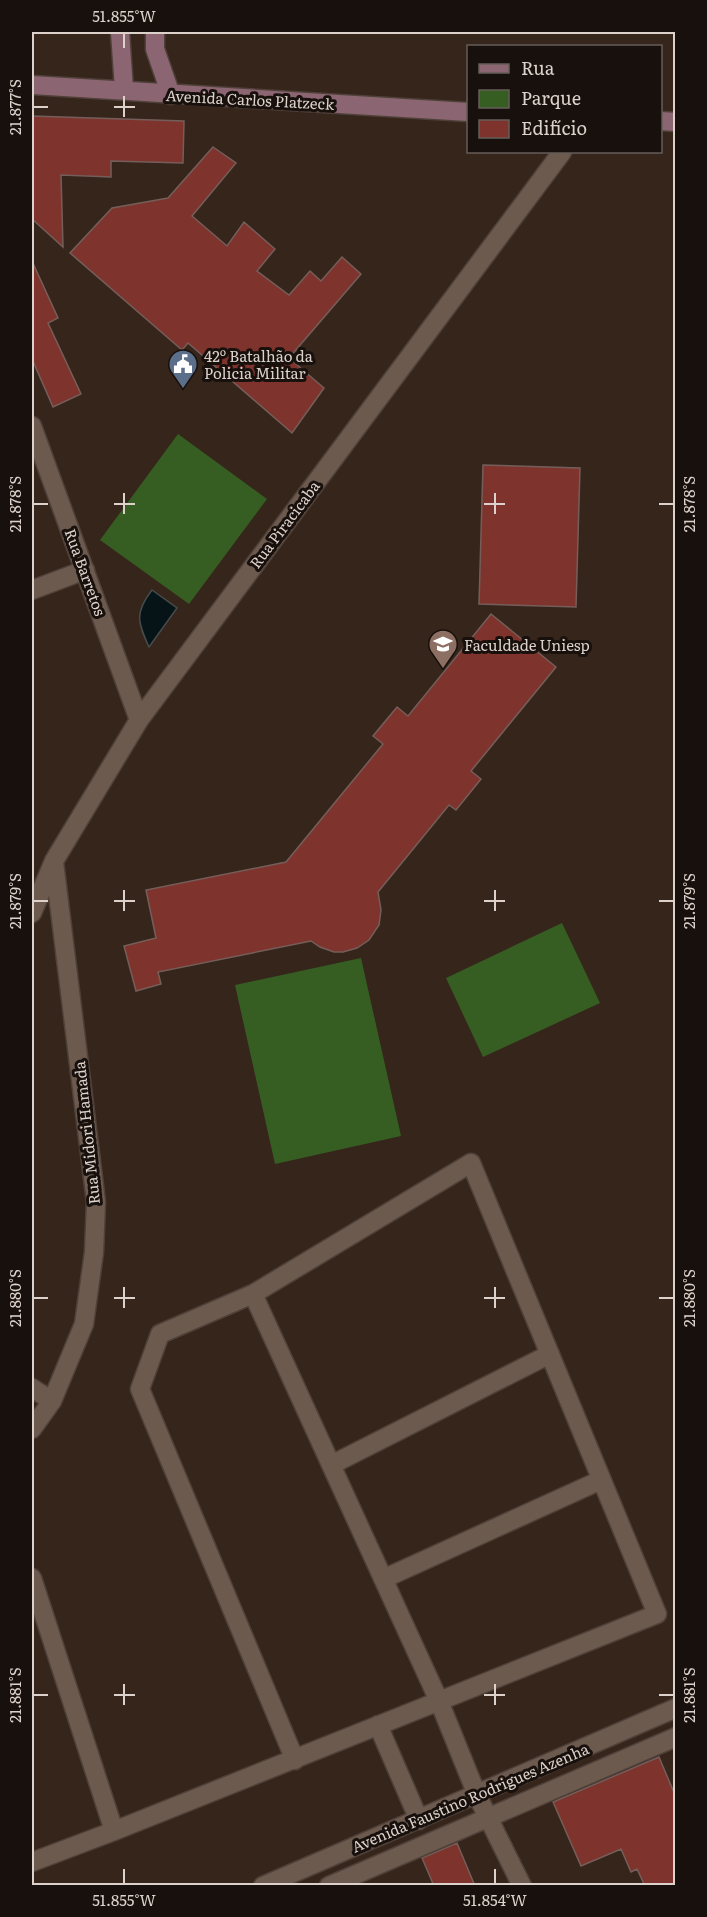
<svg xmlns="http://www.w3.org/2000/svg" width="707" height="1917" viewBox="0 0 707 1917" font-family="Literata,serif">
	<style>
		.green { fill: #365e22 }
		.water { fill: #061317; stroke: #464c4d; stroke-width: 1.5 }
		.building { fill: #7e342d; stroke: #755e5a; stroke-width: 1.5 }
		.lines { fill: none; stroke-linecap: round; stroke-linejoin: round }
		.street-casing { stroke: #4f4139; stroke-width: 21 }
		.secondary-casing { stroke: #4f4139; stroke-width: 21 }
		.street { stroke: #6d5a4f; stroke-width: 18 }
		.secondary { stroke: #8b6672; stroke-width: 18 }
		.ticks { fill: none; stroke: #dcd1cb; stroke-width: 2 }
		.labels { text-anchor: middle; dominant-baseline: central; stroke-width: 6; stroke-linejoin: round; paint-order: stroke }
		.street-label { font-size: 15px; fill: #dcd1cb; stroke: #18100c }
		.poi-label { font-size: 15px; fill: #dcd1cb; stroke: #18100c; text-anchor: start }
		.neatline { fill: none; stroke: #dcd1cb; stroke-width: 2 }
		.ticks-label { font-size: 15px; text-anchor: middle; fill: #dcd1cb }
	</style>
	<rect width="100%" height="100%" fill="#36251b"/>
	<!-- green -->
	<path class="green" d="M 178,434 L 267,499 L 189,604 L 100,540 Z
		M 562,923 L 600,1003 L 483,1057 L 446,978 Z
		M 361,958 L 401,1136 L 275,1164 L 235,985 Z"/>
	<!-- water -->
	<path class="water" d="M 152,590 L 177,608 L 149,647 C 138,623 134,613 152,590 Z"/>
	<!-- building -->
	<path class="building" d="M 32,116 L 184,121 L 183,163 L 111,161 L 111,177 L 61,175 L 63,247 L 32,219 Z
		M 213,147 L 236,163 L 192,216 L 227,246 L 244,222 L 275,249 L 257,271 L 289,295 L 310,271 L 321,281 L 342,257 L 361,274 L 289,358 L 324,388 L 292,433 L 188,343 L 182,350 L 70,253 L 112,208 L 168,198 Z
		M 32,261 L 58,318 L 48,323 L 81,394 L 53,407 L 32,359 Z
		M 483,465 L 580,468 L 576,607 L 479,604 Z
		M 491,614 L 556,667 L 471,771 L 481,779 L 456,810 L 449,805 L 378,892 L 381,910 L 379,925 L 369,940 L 357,948 L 343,952 L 334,952 L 320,947 L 311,941 L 158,972 L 161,984 L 136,991 L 124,946 L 156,938 L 146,890 L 286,862 L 383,744 L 373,736 L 397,707 L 408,716 Z
		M 659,1757 L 675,1795 L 675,1886 L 645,1886 L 637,1869 L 631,1872 L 621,1849 L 581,1866 L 553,1802 Z
		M 457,1843 L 475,1886 L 434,1886 L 422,1858 Z"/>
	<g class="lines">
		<!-- street casing -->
		<g class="street-casing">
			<path id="street" d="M 32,426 L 139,720
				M 32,590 L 85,570
				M 32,913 L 54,861 L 139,720 L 562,152
				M 32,1388 L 52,1401
				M 32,1429 L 52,1401 L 84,1324 L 94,1252 L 96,1202 L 54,862
				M 331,1465 L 550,1354
				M 32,1578 L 114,1831
				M 383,1579 L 601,1480
				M 378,1725 L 419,1820
				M 295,1760 L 140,1389 L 160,1334 L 253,1294 L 439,1701 L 477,1795 L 522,1886
				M 32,1862 L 114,1831 L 657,1614 L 471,1163 L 253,1294
				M 263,1886 L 676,1708
				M 329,1886 L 676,1737"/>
		</g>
		<!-- secondary casing -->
		<g class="secondary-casing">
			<path id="secondary" d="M 120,32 L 124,89
				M 155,32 L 155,49 L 171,95
				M 32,85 L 468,112
				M 660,121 L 676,122"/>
		</g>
		<!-- street -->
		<use href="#street" class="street"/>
		<!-- secondary -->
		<use href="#secondary" class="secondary"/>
	</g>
	<!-- ticks -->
	<path class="ticks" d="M 124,33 L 124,48M 124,96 L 124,117M 33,107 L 48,107M 114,107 L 135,107M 124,493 L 124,514M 495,493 L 495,514M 33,504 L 48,504M 114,504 L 135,504M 484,504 L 505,504M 659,504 L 674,504M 124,890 L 124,911M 495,890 L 495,911M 33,901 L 48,901M 114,901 L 135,901M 484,901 L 505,901M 659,901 L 674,901M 124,1287 L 124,1308M 495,1287 L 495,1308M 33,1298 L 48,1298M 114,1298 L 135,1298M 484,1298 L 505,1298M 659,1298 L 674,1298M 124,1684 L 124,1705M 495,1684 L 495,1705M 33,1695 L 48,1695M 114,1695 L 135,1695M 484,1695 L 505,1695M 659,1695 L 674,1695M 124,1869 L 124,1884M 495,1869 L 495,1884"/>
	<!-- icons -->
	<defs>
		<g id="civic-pin" transform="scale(1.5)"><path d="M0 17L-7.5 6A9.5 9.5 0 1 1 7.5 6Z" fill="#5c6f8a" stroke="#18100c"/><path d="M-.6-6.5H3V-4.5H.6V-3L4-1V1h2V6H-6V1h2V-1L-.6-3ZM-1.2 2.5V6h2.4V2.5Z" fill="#fff"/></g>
		<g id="university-pin" transform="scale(1.5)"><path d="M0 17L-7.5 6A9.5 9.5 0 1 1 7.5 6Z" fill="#8d6e63" stroke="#18100c"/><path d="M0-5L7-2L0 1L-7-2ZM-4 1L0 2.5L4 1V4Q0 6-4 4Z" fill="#fff"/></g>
	</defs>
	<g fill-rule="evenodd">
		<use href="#civic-pin" x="183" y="364"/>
		<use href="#university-pin" x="443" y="644"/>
	</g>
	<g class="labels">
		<!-- street labels -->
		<g class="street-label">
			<text transform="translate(250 99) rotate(3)">Avenida Carlos Platzeck</text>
			<text transform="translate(284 524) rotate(-53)">Rua Piracicaba</text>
			<text transform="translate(86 572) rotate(70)">Rua Barretos</text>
			<text transform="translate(86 1133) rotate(-96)">Rua Midori Hamada</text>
			<text transform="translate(470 1797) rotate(-23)">Avenida Faustino Rodrigues Azenha</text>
		</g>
		<!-- poi labels -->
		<g class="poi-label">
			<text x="204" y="355">42º Batalhão da<tspan x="204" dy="17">Policia Militar</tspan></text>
			<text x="464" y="644">Faculdade Uniesp</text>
		</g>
	</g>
	<!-- border -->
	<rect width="707" height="1917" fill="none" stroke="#18100c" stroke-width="66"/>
	<!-- legend -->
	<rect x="467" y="45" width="195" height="108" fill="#18100c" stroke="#665d58" stroke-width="1.5"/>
	<rect x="479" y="64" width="30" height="9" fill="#8b6672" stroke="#665d58" stroke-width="1.5"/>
	<text x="521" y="75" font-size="18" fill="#dcd1cb">Rua</text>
	<rect x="479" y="90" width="30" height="18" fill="#365e22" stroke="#665d58" stroke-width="1.5"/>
	<text x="521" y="105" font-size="18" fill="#dcd1cb">Parque</text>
	<rect x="479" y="120" width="30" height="18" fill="#7e342d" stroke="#665d58" stroke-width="1.5"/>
	<text x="521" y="135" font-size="18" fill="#dcd1cb">Edifício</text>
	<rect x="33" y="33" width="641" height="1851" class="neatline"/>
	<g class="ticks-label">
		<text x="124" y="22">51.855°W</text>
		<text transform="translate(16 107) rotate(-90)" y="5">21.877°S</text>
		<text transform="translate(16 504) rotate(-90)" y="5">21.878°S</text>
		<text transform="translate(690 504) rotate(-90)" y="5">21.878°S</text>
		<text transform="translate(16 901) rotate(-90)" y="5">21.879°S</text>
		<text transform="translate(690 901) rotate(-90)" y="5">21.879°S</text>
		<text transform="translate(16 1298) rotate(-90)" y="5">21.880°S</text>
		<text transform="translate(690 1298) rotate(-90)" y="5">21.880°S</text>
		<text transform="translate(16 1695) rotate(-90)" y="5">21.881°S</text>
		<text transform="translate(690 1695) rotate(-90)" y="5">21.881°S</text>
		<text x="124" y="1906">51.855°W</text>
		<text x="495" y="1906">51.854°W</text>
	</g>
</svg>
